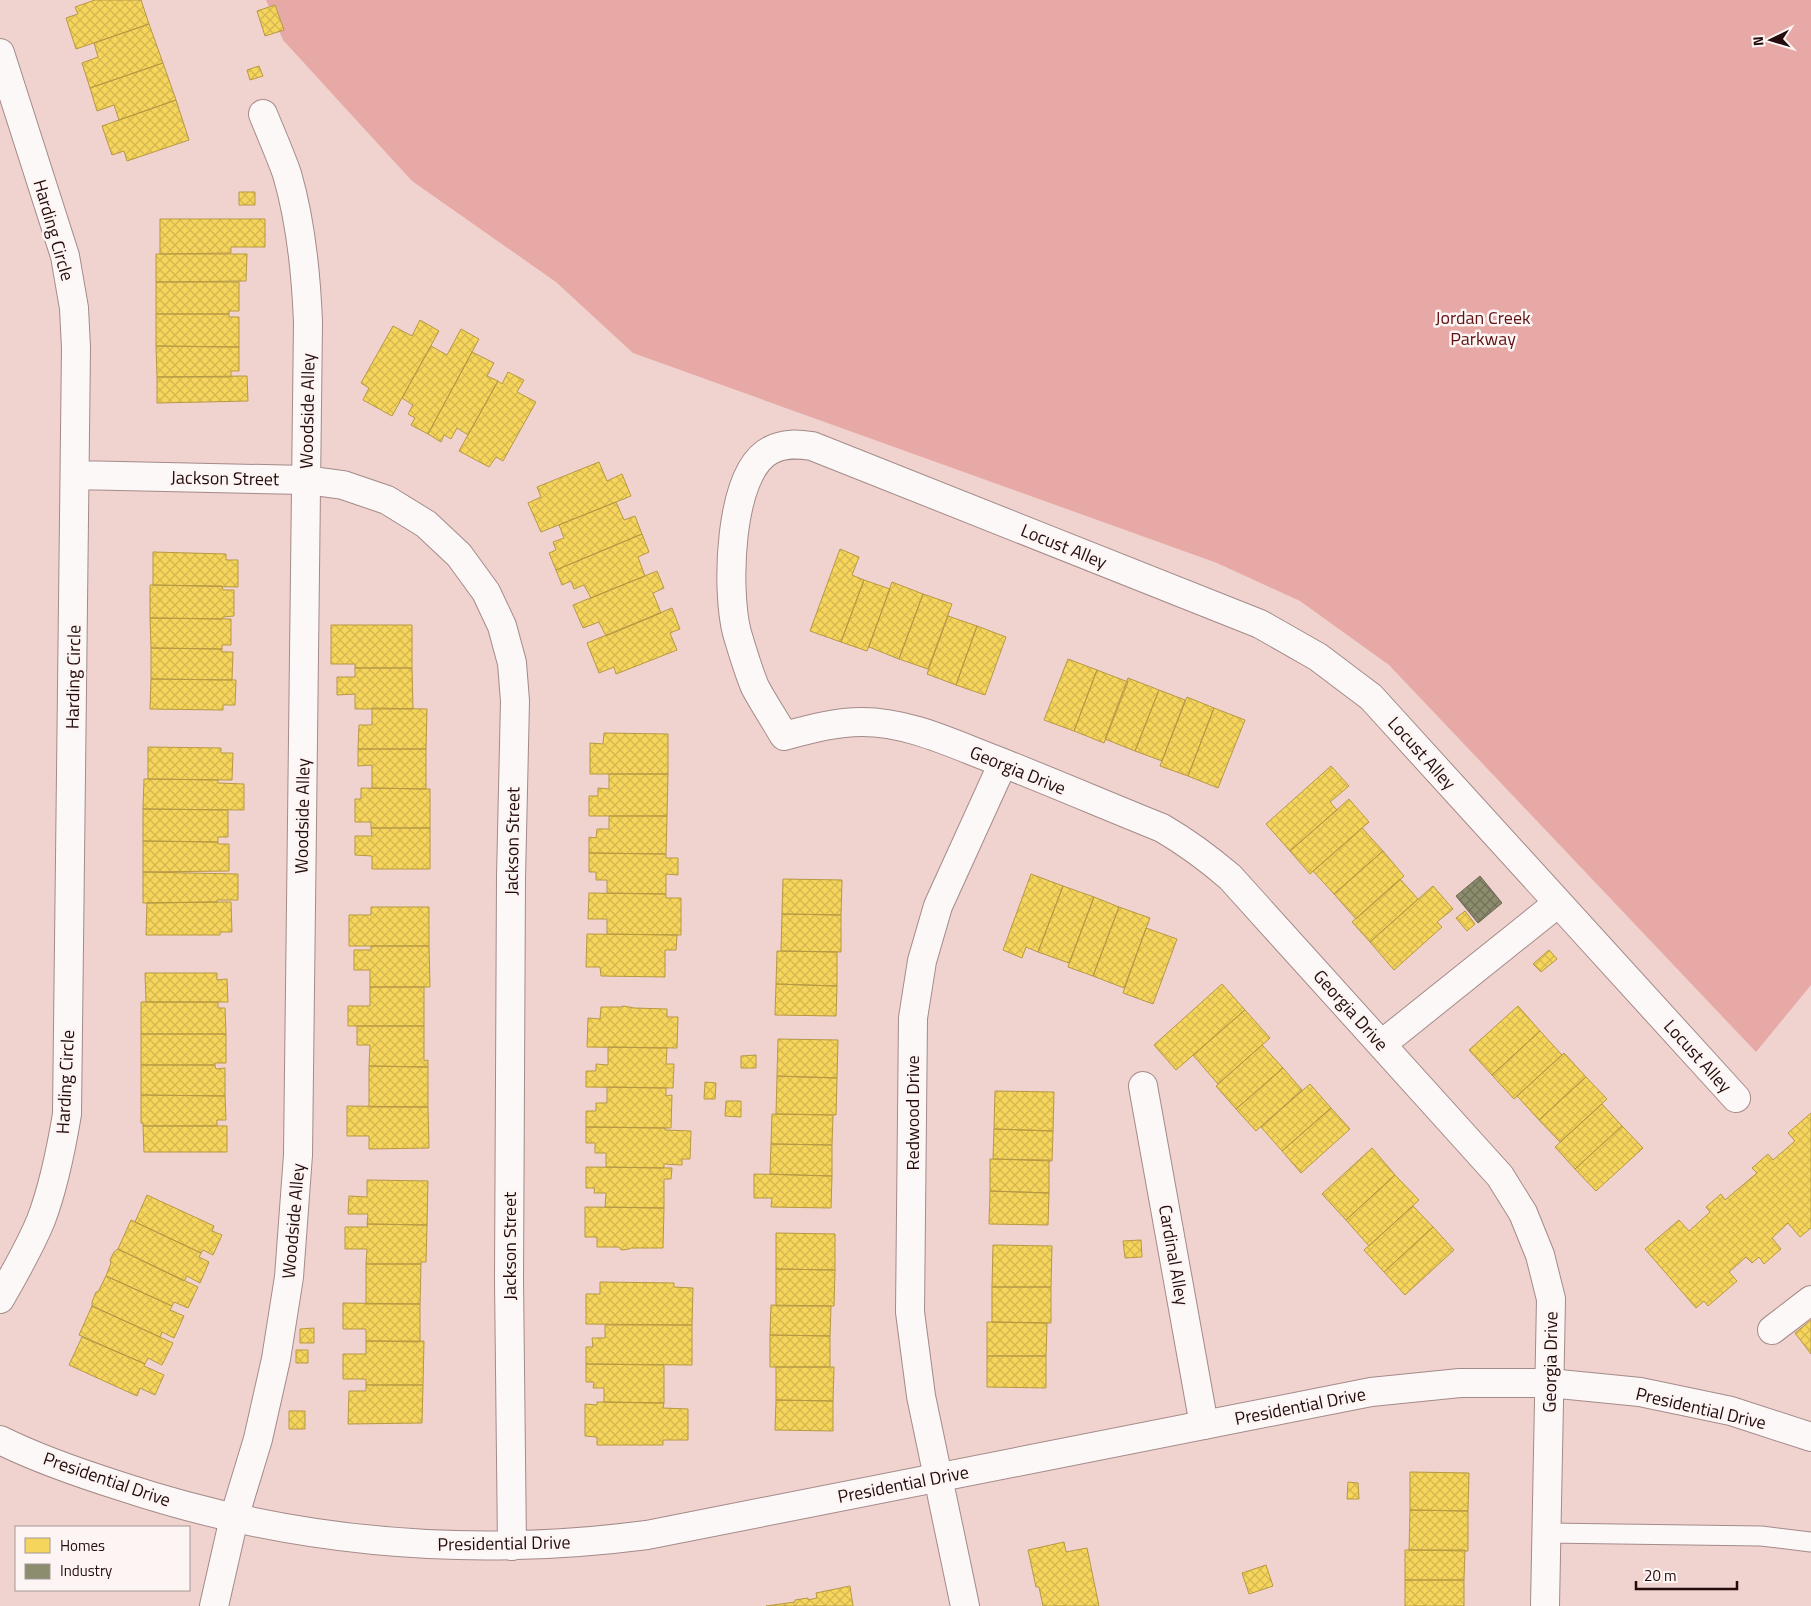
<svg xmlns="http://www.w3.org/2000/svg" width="1811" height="1606" viewBox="0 0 1811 1606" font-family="'Titillium Web',sans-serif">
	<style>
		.green { fill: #e7a9a5 }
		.homes { fill: url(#homes-cross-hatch); stroke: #b79944 }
		.industry { fill: url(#industry-cross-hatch); stroke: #6c6650 }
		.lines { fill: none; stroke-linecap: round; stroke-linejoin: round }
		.lane-casing { stroke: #a38b89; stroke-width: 21 }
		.street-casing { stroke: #a38b89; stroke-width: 30 }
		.secondary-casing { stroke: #a38b89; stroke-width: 30 }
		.lane { stroke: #fdf8f8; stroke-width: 19 }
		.street { stroke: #fdf8f8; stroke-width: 28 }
		.secondary { stroke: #fdf8f8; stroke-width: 28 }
		.labels { text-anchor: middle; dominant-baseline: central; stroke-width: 5; stroke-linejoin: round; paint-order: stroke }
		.street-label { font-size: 18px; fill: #230c0b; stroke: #fcf5f4 }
		.park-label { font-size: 18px; fill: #601114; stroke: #fcf5f4 }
	</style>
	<defs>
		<pattern id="homes-cross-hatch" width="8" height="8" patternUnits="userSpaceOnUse" patternTransform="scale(1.25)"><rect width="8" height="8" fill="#f6d55c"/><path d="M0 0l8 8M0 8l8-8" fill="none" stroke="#d3b64f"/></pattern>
		<pattern id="industry-cross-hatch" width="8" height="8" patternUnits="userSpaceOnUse" patternTransform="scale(1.25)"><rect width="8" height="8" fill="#8c8c6e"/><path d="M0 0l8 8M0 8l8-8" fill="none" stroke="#727159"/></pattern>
	</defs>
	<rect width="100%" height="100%" fill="#f0d2cf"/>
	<!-- green -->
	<path class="green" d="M 266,0 L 1811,0 L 1811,985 L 1756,1052 L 1389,665 L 1300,601 L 1217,563 L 633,353 L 556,282 L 412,181 L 283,40 Z"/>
	<!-- homes -->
	<path class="homes" d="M 95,0 L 141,0 L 149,24 L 76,49 L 66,18 L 78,14 L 75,7 Z
		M 275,5 L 284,30 L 265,36 L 257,11 Z
		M 149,24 L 163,63 L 90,88 L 82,63 L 98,57 L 94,43 Z
		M 163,63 L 176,100 L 119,120 L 114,105 L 97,111 L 90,88 Z
		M 259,66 L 263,76 L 250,80 L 247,70 Z
		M 176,100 L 189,140 L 127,161 L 124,151 L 112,155 L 102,126 Z
		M 239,192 L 255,192 L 255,205 L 239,205 Z
		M 160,219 L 265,219 L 265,247 L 231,247 L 231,253 L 160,254 Z
		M 156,254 L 247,254 L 246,281 L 156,282 Z
		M 156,282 L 239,282 L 239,311 L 229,311 L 229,314 L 156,314 Z
		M 156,314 L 229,314 L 229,317 L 239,317 L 239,347 L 156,346 Z
		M 420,320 L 439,331 L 392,416 L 363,400 L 369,388 L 361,383 L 393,326 L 412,336 Z
		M 461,329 L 479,339 L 428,434 L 411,425 L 415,418 L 408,414 L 413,405 L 402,398 L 431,346 L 447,355 Z
		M 156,346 L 239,347 L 239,371 L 231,371 L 231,377 L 157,377 Z
		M 472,352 L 494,363 L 487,376 L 498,381 L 468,435 L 457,428 L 451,439 L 444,435 L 441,442 L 428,434 Z
		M 508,372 L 524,380 L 517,392 L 536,402 L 503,461 L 496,457 L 489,467 L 459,451 L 498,381 L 502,384 Z
		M 247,376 L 248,401 L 157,403 L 157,377 Z
		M 599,462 L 607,481 L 622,474 L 631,496 L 541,532 L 528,503 L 541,497 L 537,487 Z
		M 616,502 L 624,520 L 635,516 L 642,534 L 556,570 L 549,553 L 556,550 L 553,542 L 564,538 L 559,525 Z
		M 642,534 L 649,552 L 638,557 L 645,576 L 591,598 L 584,585 L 574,589 L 571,581 L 562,585 L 556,570 Z
		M 840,549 L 859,557 L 852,575 L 864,580 L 841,642 L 810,631 Z
		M 153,552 L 226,554 L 226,560 L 238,560 L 238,587 L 153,585 Z
		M 657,571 L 664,588 L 653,593 L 661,613 L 606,636 L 599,622 L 583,628 L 573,605 Z
		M 864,580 L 890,589 L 867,651 L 841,642 Z
		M 892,582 L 923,594 L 899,659 L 869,647 Z
		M 150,585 L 222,586 L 223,590 L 234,590 L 234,616 L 223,617 L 222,619 L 150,618 Z
		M 923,594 L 952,604 L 928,669 L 899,659 Z
		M 672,608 L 680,629 L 670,633 L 677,650 L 616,674 L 614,667 L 599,673 L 587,643 Z
		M 948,616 L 977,626 L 956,685 L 927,674 Z
		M 150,618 L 231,619 L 231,645 L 222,645 L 222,649 L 151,648 Z
		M 331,625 L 412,625 L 412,668 L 355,668 L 355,664 L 331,664 Z
		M 977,626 L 1006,637 L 985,695 L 956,685 Z
		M 151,648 L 222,649 L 222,652 L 233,652 L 232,680 L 151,679 Z
		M 1068,659 L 1097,670 L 1074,731 L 1044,720 Z
		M 355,668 L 412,668 L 413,709 L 355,709 L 355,694 L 337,695 L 337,677 L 355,677 Z
		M 1097,670 L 1128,682 L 1104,743 L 1074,731 Z
		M 1128,678 L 1159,690 L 1135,751 L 1105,739 Z
		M 151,679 L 236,680 L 235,705 L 223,705 L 223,710 L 150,709 Z
		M 1159,690 L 1185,700 L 1162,761 L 1135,751 Z
		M 1187,697 L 1214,708 L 1188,776 L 1160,766 Z
		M 372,708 L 427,709 L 426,749 L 358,749 L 359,725 L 372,725 Z
		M 1214,708 L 1245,720 L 1218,788 L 1188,776 Z
		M 604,733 L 668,734 L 668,774 L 590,774 L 590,743 L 603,744 Z
		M 148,747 L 221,748 L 221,753 L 233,753 L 232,780 L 148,779 Z
		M 358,749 L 426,749 L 426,789 L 372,788 L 372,765 L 358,766 Z
		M 1331,766 L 1349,786 L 1330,802 L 1337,810 L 1290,851 L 1266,824 Z
		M 609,774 L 668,774 L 667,816 L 589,816 L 589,796 L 598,796 L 598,788 L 609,789 Z
		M 144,779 L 218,780 L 218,783 L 244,784 L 244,810 L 143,809 Z
		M 361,788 L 430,789 L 430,828 L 371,828 L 371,822 L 355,822 L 355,799 L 361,799 Z
		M 1349,799 L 1369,822 L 1310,874 L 1290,851 Z
		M 143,809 L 228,810 L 228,837 L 218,837 L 218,842 L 143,841 Z
		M 609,816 L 667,816 L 666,854 L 589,853 L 589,837 L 596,838 L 597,829 L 609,829 Z
		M 371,828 L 430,828 L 430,869 L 372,869 L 372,856 L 355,855 L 355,836 L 372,836 Z
		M 1362,828 L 1383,851 L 1334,894 L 1313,871 Z
		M 143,841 L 218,842 L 218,844 L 229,844 L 229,871 L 143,872 Z
		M 1383,851 L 1404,876 L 1356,919 L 1334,894 Z
		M 589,853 L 666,854 L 666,858 L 678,858 L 678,875 L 666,874 L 666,894 L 607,893 L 607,880 L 596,880 L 596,872 L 589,872 Z
		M 143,872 L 238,874 L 238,900 L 217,900 L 217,902 L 143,903 Z
		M 1031,874 L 1063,886 L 1038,952 L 1026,947 L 1022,958 L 1003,950 Z
		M 783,879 L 842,880 L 841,915 L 782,914 Z
		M 1400,879 L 1418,899 L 1370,942 L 1352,922 Z
		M 1063,886 L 1094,897 L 1069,963 L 1038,952 Z
		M 1433,886 L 1453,909 L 1437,922 L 1442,927 L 1394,970 L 1370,942 Z
		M 589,893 L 666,894 L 666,898 L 681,898 L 681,935 L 607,934 L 607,919 L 588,919 Z
		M 1094,897 L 1119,907 L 1093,976 L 1068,967 Z
		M 217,902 L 231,902 L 232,932 L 220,932 L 220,935 L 146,935 L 147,903 Z
		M 371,907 L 429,907 L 429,946 L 349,946 L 349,915 L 371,915 Z
		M 1119,907 L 1150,918 L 1124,988 L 1093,976 Z
		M 1465,911 L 1475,924 L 1467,931 L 1456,918 Z
		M 782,914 L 841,915 L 841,952 L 781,951 Z
		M 1146,928 L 1177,939 L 1153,1004 L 1123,993 Z
		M 587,934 L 677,935 L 676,950 L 665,950 L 665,977 L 601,976 L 600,967 L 586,967 Z
		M 371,946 L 429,946 L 430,987 L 370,987 L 370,970 L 354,970 L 354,950 L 371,950 Z
		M 1549,950 L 1557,959 L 1541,972 L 1533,964 Z
		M 777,951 L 837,952 L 837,986 L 776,984 Z
		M 145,973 L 217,973 L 217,980 L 227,979 L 228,1002 L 146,1002 Z
		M 776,984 L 837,986 L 836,1016 L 775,1015 Z
		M 1222,984 L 1245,1010 L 1176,1070 L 1154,1045 Z
		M 370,987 L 424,987 L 424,1026 L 348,1026 L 348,1006 L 370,1006 Z
		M 141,1002 L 218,1002 L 218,1008 L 225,1008 L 226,1034 L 141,1034 Z
		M 624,1006 L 634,1008 L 667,1009 L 667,1017 L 678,1017 L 677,1048 L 587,1047 L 588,1018 L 600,1019 L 601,1007 L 621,1007 Z
		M 1518,1006 L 1540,1031 L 1492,1075 L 1469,1050 Z
		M 1245,1010 L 1270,1038 L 1218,1084 L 1193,1055 Z
		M 357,1026 L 424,1026 L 424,1061 L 428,1060 L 428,1067 L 369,1066 L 370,1045 L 357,1045 Z
		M 1540,1031 L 1562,1055 L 1514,1099 L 1492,1075 Z
		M 141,1034 L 226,1034 L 226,1063 L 215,1063 L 215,1065 L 141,1065 Z
		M 778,1039 L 838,1040 L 837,1078 L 777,1076 Z
		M 1262,1045 L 1283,1068 L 1236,1109 L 1216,1086 Z
		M 608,1047 L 667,1048 L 666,1064 L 674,1064 L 673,1088 L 586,1087 L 586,1071 L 596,1071 L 596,1064 L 608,1065 Z
		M 1564,1053 L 1586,1077 L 1539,1120 L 1517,1096 Z
		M 756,1055 L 756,1068 L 741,1068 L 741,1056 Z
		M 141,1065 L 215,1065 L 216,1069 L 225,1068 L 225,1096 L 141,1095 Z
		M 369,1066 L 428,1067 L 428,1107 L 369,1107 Z
		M 1283,1068 L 1302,1090 L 1256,1131 L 1236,1109 Z
		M 777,1076 L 837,1078 L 836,1115 L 776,1114 Z
		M 1586,1077 L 1607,1099 L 1560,1142 L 1539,1120 Z
		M 705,1082 L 716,1083 L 715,1099 L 704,1099 Z
		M 1310,1084 L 1331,1108 L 1282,1151 L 1261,1127 Z
		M 607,1087 L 666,1088 L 666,1096 L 672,1095 L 671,1128 L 586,1127 L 586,1111 L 596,1111 L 596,1103 L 607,1103 Z
		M 995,1091 L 1054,1092 L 1053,1131 L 994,1129 Z
		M 141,1095 L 225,1096 L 226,1120 L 217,1120 L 217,1126 L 143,1126 L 143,1123 L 141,1123 Z
		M 726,1101 L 741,1101 L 741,1117 L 725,1116 Z
		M 1602,1104 L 1622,1126 L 1575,1169 L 1555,1147 Z
		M 347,1106 L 428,1107 L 429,1148 L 369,1149 L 369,1136 L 347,1136 Z
		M 1331,1108 L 1350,1129 L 1301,1173 L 1282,1151 Z
		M 1811,1113 L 1811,1228 L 1800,1237 L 1788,1223 L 1772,1238 L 1781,1249 L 1764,1264 L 1759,1257 L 1752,1263 L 1746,1257 L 1729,1272 L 1737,1281 L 1708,1306 L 1704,1301 L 1696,1308 L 1645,1249 L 1679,1220 L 1689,1231 L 1710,1212 L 1706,1207 L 1721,1194 L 1725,1200 L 1757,1173 L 1752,1168 L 1768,1154 L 1773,1160 L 1795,1141 L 1788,1133 Z
		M 772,1114 L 833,1115 L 832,1145 L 771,1144 Z
		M 143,1126 L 227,1126 L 227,1152 L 144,1152 Z
		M 1622,1126 L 1643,1148 L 1596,1191 L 1575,1169 Z
		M 586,1127 L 665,1128 L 665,1130 L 691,1131 L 690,1159 L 682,1159 L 682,1165 L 664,1164 L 664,1168 L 606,1167 L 606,1153 L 595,1153 L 595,1143 L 586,1143 Z
		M 994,1129 L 1053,1131 L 1052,1161 L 993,1159 Z
		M 771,1144 L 832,1145 L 832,1176 L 770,1174 Z
		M 1372,1148 L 1395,1175 L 1346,1220 L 1322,1194 Z
		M 990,1159 L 1049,1160 L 1049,1193 L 990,1191 Z
		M 586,1167 L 672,1168 L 671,1179 L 664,1179 L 664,1208 L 605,1207 L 606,1193 L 594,1193 L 595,1188 L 586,1188 Z
		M 754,1174 L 832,1176 L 831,1208 L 771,1207 L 772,1198 L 754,1198 Z
		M 1395,1175 L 1419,1200 L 1369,1246 L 1346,1220 Z
		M 367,1180 L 428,1181 L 427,1225 L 367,1224 L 368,1214 L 348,1214 L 349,1196 L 367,1197 Z
		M 990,1191 L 1049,1193 L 1048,1225 L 989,1224 Z
		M 147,1195 L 214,1226 L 212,1231 L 222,1235 L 213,1255 L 203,1250 L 201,1253 L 135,1222 Z
		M 1413,1206 L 1433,1227 L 1384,1272 L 1364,1250 Z
		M 585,1207 L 664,1208 L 663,1248 L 631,1248 L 629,1249 L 621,1250 L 619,1247 L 597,1247 L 597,1237 L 585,1237 Z
		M 131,1220 L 201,1253 L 199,1257 L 209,1262 L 200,1283 L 187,1276 L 184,1281 L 118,1249 Z
		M 367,1224 L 427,1225 L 426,1262 L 421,1262 L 421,1264 L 366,1264 L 367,1249 L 345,1249 L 345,1227 L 368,1227 Z
		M 1433,1227 L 1454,1250 L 1405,1295 L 1384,1272 Z
		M 776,1233 L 835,1234 L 835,1270 L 776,1269 Z
		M 1141,1240 L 1142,1257 L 1125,1258 L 1123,1241 Z
		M 993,1245 L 1052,1246 L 1051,1287 L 992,1287 Z
		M 118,1249 L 198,1287 L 188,1308 L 174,1302 L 172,1306 L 106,1276 L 111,1263 L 110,1260 L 114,1252 Z
		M 366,1264 L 421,1264 L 420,1304 L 366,1304 Z
		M 776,1269 L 835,1270 L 834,1306 L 776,1306 Z
		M 106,1276 L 172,1306 L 170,1310 L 184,1316 L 174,1338 L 162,1332 L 160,1337 L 92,1306 L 92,1302 L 96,1292 L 98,1292 Z
		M 600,1282 L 674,1283 L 674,1287 L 693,1288 L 692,1325 L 586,1324 L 586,1294 L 600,1294 Z
		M 992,1287 L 1051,1287 L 1051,1323 L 992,1322 Z
		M 343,1303 L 420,1304 L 420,1342 L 366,1341 L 366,1329 L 343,1329 Z
		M 771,1305 L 831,1306 L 830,1336 L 770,1335 Z
		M 92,1306 L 173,1343 L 162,1365 L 148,1358 L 145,1364 L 79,1335 Z
		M 1811,1320 L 1811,1354 L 1795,1333 Z
		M 987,1322 L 1047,1323 L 1046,1356 L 987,1356 Z
		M 605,1325 L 692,1325 L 692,1365 L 586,1364 L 586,1347 L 593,1347 L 592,1338 L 605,1338 Z
		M 314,1328 L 314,1343 L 300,1343 L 300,1329 Z
		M 770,1335 L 830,1336 L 830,1367 L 770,1367 Z
		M 82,1337 L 145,1364 L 144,1366 L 164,1375 L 155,1395 L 140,1388 L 137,1396 L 69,1365 Z
		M 366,1341 L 424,1341 L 423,1385 L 366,1385 L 366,1379 L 343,1379 L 343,1354 L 366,1354 Z
		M 296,1350 L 308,1350 L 308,1363 L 296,1363 Z
		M 987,1356 L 1046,1356 L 1046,1388 L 987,1387 Z
		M 586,1364 L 664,1365 L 664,1403 L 604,1402 L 604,1388 L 593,1388 L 594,1382 L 586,1382 Z
		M 776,1367 L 834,1367 L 833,1401 L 776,1400 Z
		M 366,1385 L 423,1385 L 422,1423 L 348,1424 L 349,1391 L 366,1391 Z
		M 776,1400 L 833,1401 L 833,1431 L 775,1430 Z
		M 597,1402 L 664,1403 L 663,1408 L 688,1409 L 688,1440 L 663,1440 L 663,1445 L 597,1445 L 597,1437 L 585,1436 L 585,1404 L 597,1405 Z
		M 289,1411 L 305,1411 L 305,1429 L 289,1429 Z
		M 1410,1472 L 1469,1473 L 1468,1511 L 1410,1510 Z
		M 1348,1482 L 1358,1483 L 1359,1499 L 1347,1499 Z
		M 1410,1510 L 1468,1511 L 1468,1551 L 1409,1550 Z
		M 1064,1542 L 1066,1552 L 1087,1548 L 1099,1606 L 1043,1606 L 1039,1587 L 1036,1587 L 1028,1550 Z
		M 1405,1550 L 1465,1550 L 1464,1580 L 1405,1580 Z
		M 1266,1565 L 1273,1586 L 1249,1594 L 1242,1573 Z
		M 1405,1580 L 1464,1580 L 1464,1606 L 1405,1606 Z
		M 850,1586 L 853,1606 L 766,1606 L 795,1602 L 795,1600 L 808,1598 L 808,1600 L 817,1598 L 816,1593 Z"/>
	<!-- industry -->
	<path class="industry" d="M 1480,876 L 1502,903 L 1478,923 L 1456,896 Z"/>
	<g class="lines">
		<!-- lane casing -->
		<g class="lane-casing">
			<path id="lane" d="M 1547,1533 L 1761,1536 L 1811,1542"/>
		</g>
		<!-- street casing -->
		<g class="street-casing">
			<path id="street" d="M 0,53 L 65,256 L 74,308 L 76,348 L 67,1114 C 61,1150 54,1186 41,1220 C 30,1247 15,1273 0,1299
				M 75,475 L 306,480 L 343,485 L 387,500 L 426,524 L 459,555 L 486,592 L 502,626 L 512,663 L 515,701 L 511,878 L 509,1280 L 512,1546
				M 1382,1044 L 1558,903
				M 1143,1086 L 1204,1425
				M 1772,1330 L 1811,1300
				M 214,1606 L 234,1518 L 258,1439 L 276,1359 L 289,1277 L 298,1155 L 308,322 C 306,272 301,222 287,174 C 280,154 271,134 263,114
				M 965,1606 L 921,1396 L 910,1312 L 913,1018 L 922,961 L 938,906 L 1003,763
				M 1545,1606 L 1551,1299 L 1540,1255 L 1523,1213 L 1500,1176 L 1230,877 C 1209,859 1186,842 1162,828 C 1105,805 1049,781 993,759 C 951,743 908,722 862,722 C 835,722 810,729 784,736 C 775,720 764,704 755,687 C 748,670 742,650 737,633 C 726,592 728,471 771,450 C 784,443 798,444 812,446 L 1260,624 L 1318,657 L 1371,697 L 1736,1098"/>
		</g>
		<!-- secondary casing -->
		<g class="secondary-casing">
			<path id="secondary" d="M 0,1440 C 38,1459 79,1473 120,1486 C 291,1543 469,1558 647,1535 L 1371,1392 L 1460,1383 L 1549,1383 L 1640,1392 L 1731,1411 L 1811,1437"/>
		</g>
		<!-- lane -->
		<use href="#lane" class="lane"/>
		<!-- street -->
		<use href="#street" class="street"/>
		<!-- secondary -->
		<use href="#secondary" class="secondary"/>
	</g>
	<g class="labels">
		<!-- street labels -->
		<g class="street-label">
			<text transform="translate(54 230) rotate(74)">Harding Circle</text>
			<text transform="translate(307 411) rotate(-89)">Woodside Alley</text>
			<text transform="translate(225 478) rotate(1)">Jackson Street</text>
			<text transform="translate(1064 546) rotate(22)">Locust Alley</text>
			<text transform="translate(73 677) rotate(-89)">Harding Circle</text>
			<text transform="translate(1422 753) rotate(48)">Locust Alley</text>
			<text transform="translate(1018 770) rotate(22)">Georgia Drive</text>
			<text transform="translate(302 816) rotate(-89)">Woodside Alley</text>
			<text transform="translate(512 841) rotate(-89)">Jackson Street</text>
			<text transform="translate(1351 1010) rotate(48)">Georgia Drive</text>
			<text transform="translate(1698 1056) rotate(48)">Locust Alley</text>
			<text transform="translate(65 1082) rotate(-87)">Harding Circle</text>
			<text transform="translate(912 1113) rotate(-90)">Redwood Drive</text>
			<text transform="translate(293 1221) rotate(-85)">Woodside Alley</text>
			<text transform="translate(509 1246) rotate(-90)">Jackson Street</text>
			<text transform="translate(1174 1255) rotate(80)">Cardinal Alley</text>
			<text transform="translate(1550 1362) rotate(-89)">Georgia Drive</text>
			<text transform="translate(1300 1406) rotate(-11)">Presidential Drive</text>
			<text transform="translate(1701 1408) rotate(13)">Presidential Drive</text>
			<text transform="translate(107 1479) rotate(19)">Presidential Drive</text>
			<text transform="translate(903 1484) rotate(-11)">Presidential Drive</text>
			<text transform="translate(504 1543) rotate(-1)">Presidential Drive</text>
		</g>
		<!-- park labels -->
		<g class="park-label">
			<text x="1483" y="317">Jordan Creek<tspan x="1483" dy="21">Parkway</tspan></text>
		</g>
	</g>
	<!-- legend -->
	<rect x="15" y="1526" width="175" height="65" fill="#fcf5f4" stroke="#a59897"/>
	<rect x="25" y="1538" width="25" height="15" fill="#f6d55c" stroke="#a59897"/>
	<text x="60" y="1551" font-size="15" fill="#230c0b">Homes</text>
	<rect x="25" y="1564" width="25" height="15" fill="#8c8c6e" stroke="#a59897"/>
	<text x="60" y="1576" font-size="15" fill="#230c0b">Industry</text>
	<!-- north arrow -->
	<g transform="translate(1771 40) rotate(265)" stroke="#fcf5f4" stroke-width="4" paint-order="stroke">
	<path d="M0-4L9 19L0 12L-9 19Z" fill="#230c0b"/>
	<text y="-8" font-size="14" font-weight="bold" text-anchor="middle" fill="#230c0b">N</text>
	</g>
	<!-- scale -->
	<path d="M1636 1581v8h101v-8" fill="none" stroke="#230c0b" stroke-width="2.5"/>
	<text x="1644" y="1581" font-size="15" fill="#230c0b" stroke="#fcf5f4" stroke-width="4" paint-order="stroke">20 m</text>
</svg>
